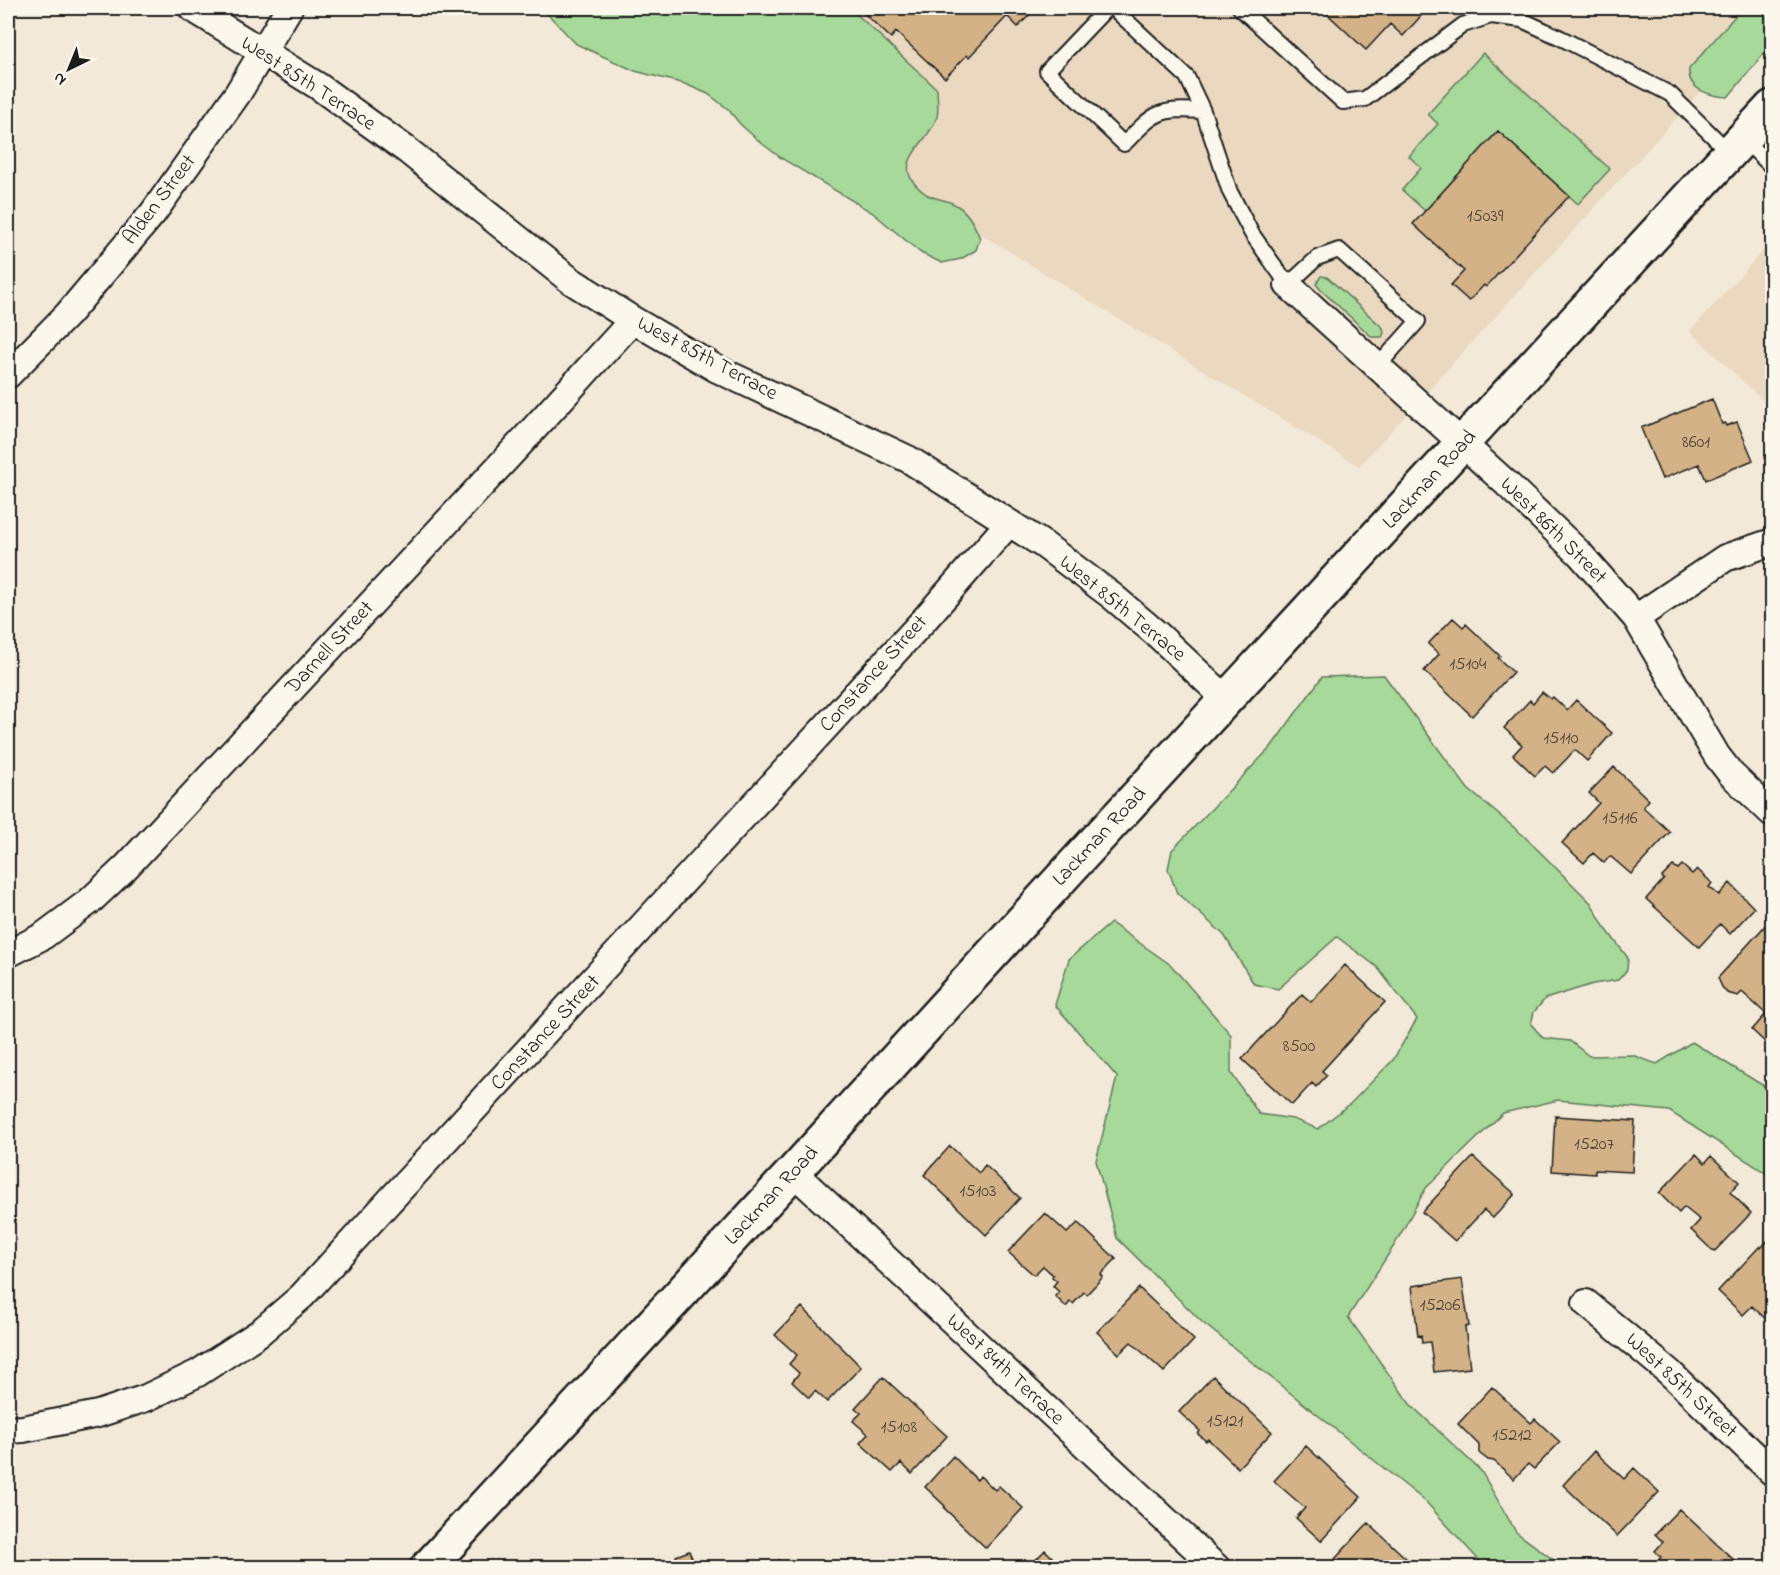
<svg xmlns="http://www.w3.org/2000/svg" width="1780" height="1575" viewBox="0 0 1780 1575" font-family="'Indie Flower',sans-serif">
	<style>
		.built { fill: #ead8c0 }
		.green { fill: #a6d99a; stroke: #617a5b; stroke-width: 1.5 }
		.building { fill: #d4b287; stroke: #1c1c1c; stroke-width: 1.5 }
		.lines { fill: none; stroke-linecap: round; stroke-linejoin: round }
		.lane-casing { stroke: #1c1c1c; stroke-width: 18 }
		.street-casing { stroke: #1c1c1c; stroke-width: 30 }
		.secondary-casing { stroke: #1c1c1c; stroke-width: 38 }
		.lane { stroke: #fbf7ec; stroke-width: 14 }
		.street { stroke: #fbf7ec; stroke-width: 26 }
		.secondary { stroke: #fbf7ec; stroke-width: 33 }
		.labels { text-anchor: middle; dominant-baseline: central; stroke-width: 6; stroke-linejoin: round; paint-order: stroke }
		.number-label { font-size: 18px; fill: #4a4237 }
		.street-label { font-size: 21px; fill: #1c1c1c; stroke: #fbf7ec }
	</style>
	<rect width="100%" height="100%" fill="#f3e9d8"/>
	<filter id="ink" filterUnits="userSpaceOnUse"><feTurbulence type="fractalNoise" baseFrequency=".0167" numOctaves="2"/><feDisplacementMap in="SourceGraphic" scale="12" xChannelSelector="R" yChannelSelector="G"/><feConvolveMatrix kernelMatrix="1 2 1 2 8 2 1 2 1" color-interpolation-filters="sRGB"/></filter>
	<g filter="url(#ink)">
		<!-- built -->
		<path class="built" d="M 619,8 L 1772,8 L 1772,13 L 1359,466 L 617,11 Z
			M 1772,241 L 1772,409 L 1690,331 Z"/>
		<!-- green -->
		<path class="green" d="M 542,8 L 850,8 L 937,89 C 937,97 939,109 937,117 C 927,147 885,164 926,194 C 934,199 944,199 952,203 C 967,209 974,224 980,238 L 976,250 L 961,259 L 942,263 L 921,253 L 873,213 L 781,158 L 760,142 L 740,124 L 728,109 L 708,94 L 685,84 L 635,71 L 576,44 Z
			M 1742,8 L 1772,8 L 1772,44 L 1728,97 C 1712,96 1687,91 1689,69 Z
			M 1483,53 L 1610,169 L 1578,204 L 1498,131 L 1425,211 L 1402,190 L 1421,168 L 1409,156 L 1438,124 L 1428,114 Z
			M 1321,276 L 1327,277 L 1383,328 L 1384,333 L 1382,337 L 1372,337 L 1320,289 L 1316,284 Z
			M 1384,675 L 1468,789 L 1523,835 L 1591,903 L 1604,926 L 1628,958 L 1627,970 L 1618,980 L 1593,984 L 1545,999 L 1534,1012 L 1531,1024 L 1543,1038 L 1570,1041 L 1589,1056 L 1632,1055 L 1657,1064 L 1692,1042 L 1772,1091 L 1772,1177 L 1669,1111 L 1558,1100 L 1503,1113 L 1426,1188 L 1395,1244 L 1348,1317 L 1410,1404 L 1481,1471 L 1516,1532 L 1563,1567 L 1485,1567 L 1426,1502 L 1203,1323 L 1117,1238 L 1096,1161 L 1117,1077 L 1055,1005 L 1069,959 L 1111,923 L 1171,965 L 1231,1035 L 1231,1073 L 1259,1114 L 1293,1119 L 1318,1129 L 1351,1103 L 1393,1060 L 1417,1019 L 1377,967 L 1337,937 L 1278,989 L 1254,984 L 1224,935 L 1177,893 L 1168,869 L 1172,850 L 1271,747 L 1322,677 Z"/>
		<!-- building -->
		<path class="building" d="M 858,8 L 1008,8 L 1012,11 L 969,57 L 967,55 L 945,78 L 896,32 L 891,38 Z
			M 1008,8 L 1036,8 L 1018,27 L 1007,16 L 1012,11 Z
			M 1321,8 L 1428,8 L 1403,36 L 1390,24 L 1366,50 Z
			M 1498,131 L 1569,196 L 1486,287 L 1484,285 L 1469,301 L 1451,285 L 1464,271 L 1413,224 Z
			M 1712,399 L 1722,424 L 1725,423 L 1726,426 L 1737,422 L 1753,460 L 1706,480 L 1699,464 L 1662,479 L 1641,428 Z
			M 1453,618 L 1463,627 L 1466,624 L 1500,656 L 1498,658 L 1513,672 L 1472,716 L 1424,671 L 1439,654 L 1428,644 Z
			M 1542,692 L 1551,699 L 1553,697 L 1567,710 L 1576,700 L 1612,733 L 1587,761 L 1575,750 L 1553,773 L 1545,766 L 1535,776 L 1513,755 L 1522,745 L 1504,728 L 1530,700 L 1533,703 Z
			M 1614,767 L 1649,800 L 1643,807 L 1670,832 L 1631,874 L 1610,856 L 1604,863 L 1593,853 L 1584,863 L 1562,843 L 1599,803 L 1589,793 Z
			M 1682,865 L 1692,874 L 1697,869 L 1712,883 L 1709,887 L 1719,895 L 1730,883 L 1754,908 L 1730,934 L 1720,924 L 1699,947 L 1646,899 L 1664,879 L 1662,877 L 1673,866 L 1678,869 Z
			M 1772,918 L 1772,1040 L 1768,1045 L 1752,1030 L 1766,1014 L 1742,992 L 1738,996 L 1727,993 L 1722,987 L 1718,978 Z
			M 1345,965 L 1385,1002 L 1322,1071 L 1327,1075 L 1316,1087 L 1312,1083 L 1292,1105 L 1242,1059 L 1302,994 L 1311,1002 Z
			M 1555,1116 L 1635,1121 L 1632,1172 L 1595,1170 L 1595,1174 L 1552,1171 Z
			M 950,1146 L 979,1173 L 985,1165 L 1020,1198 L 986,1235 L 924,1175 Z
			M 1696,1154 L 1705,1163 L 1711,1156 L 1739,1182 L 1730,1192 L 1751,1213 L 1714,1252 L 1691,1230 L 1700,1220 L 1684,1207 L 1679,1213 L 1659,1193 Z
			M 1473,1157 L 1515,1194 L 1493,1218 L 1484,1210 L 1455,1241 L 1422,1212 Z
			M 1045,1213 L 1067,1233 L 1078,1223 L 1116,1259 L 1101,1274 L 1103,1277 L 1087,1294 L 1084,1292 L 1073,1304 L 1070,1302 L 1066,1307 L 1055,1296 L 1059,1292 L 1053,1286 L 1057,1281 L 1052,1277 L 1053,1275 L 1043,1266 L 1034,1275 L 1008,1252 Z
			M 1772,1236 L 1772,1325 L 1752,1306 L 1743,1315 L 1718,1291 L 1760,1246 L 1761,1248 Z
			M 1462,1279 L 1469,1326 L 1465,1327 L 1470,1368 L 1434,1372 L 1430,1342 L 1422,1343 L 1421,1335 L 1418,1336 L 1412,1286 Z
			M 1139,1288 L 1194,1340 L 1164,1372 L 1131,1342 L 1119,1354 L 1097,1332 Z
			M 802,1307 L 861,1367 L 827,1402 L 815,1391 L 809,1398 L 792,1382 L 799,1373 L 789,1364 L 797,1355 L 775,1335 Z
			M 1213,1376 L 1272,1432 L 1238,1468 L 1208,1439 L 1206,1441 L 1198,1434 L 1200,1431 L 1179,1412 Z
			M 883,1377 L 947,1436 L 912,1474 L 901,1463 L 892,1472 L 860,1443 L 868,1434 L 853,1421 L 861,1413 L 855,1408 Z
			M 1492,1387 L 1531,1423 L 1535,1419 L 1560,1442 L 1534,1469 L 1528,1464 L 1514,1479 L 1494,1461 L 1488,1460 L 1479,1453 L 1479,1445 L 1458,1424 Z
			M 1306,1446 L 1361,1497 L 1321,1541 L 1296,1518 L 1305,1508 L 1274,1481 Z
			M 1594,1451 L 1624,1479 L 1634,1468 L 1659,1492 L 1617,1536 L 1563,1485 Z
			M 953,1456 L 977,1480 L 980,1476 L 995,1490 L 999,1486 L 1023,1508 L 986,1548 L 944,1508 L 945,1506 L 925,1487 Z
			M 1679,1509 L 1736,1562 L 1732,1565 L 1733,1568 L 1661,1568 L 1656,1563 L 1661,1557 L 1655,1551 L 1663,1542 L 1655,1534 Z
			M 1368,1523 L 1409,1561 L 1403,1568 L 1344,1568 L 1335,1559 Z
			M 1045,1550 L 1063,1568 L 1028,1568 Z
			M 689,1551 L 694,1563 L 698,1561 L 700,1568 L 679,1568 L 676,1556 Z
			M 664,1560 L 667,1568 L 644,1568 Z
			M 779,1560 L 790,1568 L 774,1568 Z"/>
		<g class="lines">
			<!-- lane casing -->
			<g class="lane-casing">
				<path id="lane" d="M 1107,8 L 1047,71 L 1124,144 C 1155,112 1158,108 1203,111
					M 1113,8 L 1187,77 L 1203,111 L 1230,192 L 1252,234 L 1288,285 L 1317,258 L 1339,250 L 1418,321 L 1377,367
					M 1240,8 L 1343,102 L 1365,99 L 1463,25 L 1491,16 L 1522,20 L 1561,38 L 1670,94 L 1730,153
					M 1743,139 L 1772,167"/>
			</g>
			<!-- street casing -->
			<g class="street-casing">
				<path id="street" d="M 192,8 L 318,86 L 408,151 L 570,280 L 633,320 L 717,369 L 908,459 L 1044,545 L 1112,596 L 1158,635 L 1227,700
					M 1288,285 L 1507,484 L 1580,554 L 1636,618 L 1717,756 L 1731,774 L 1772,813
					M 8,375 L 68,314 L 153,213 L 238,93 L 289,8
					M 1636,618 L 1725,558 L 1772,542
					M 8,954 L 43,936 L 90,901 L 126,867 L 530,433 L 633,320
					M 793,1172 L 1217,1568
					M 1586,1303 L 1669,1372 L 1772,1472
					M 8,1430 L 23,1429 L 98,1414 L 146,1398 L 198,1373 L 259,1333 L 302,1296 L 924,620 L 1009,523"/>
			</g>
			<!-- secondary casing -->
			<g class="secondary-casing">
				<path id="secondary" d="M 427,1568 L 793,1172 L 1078,860 L 1772,107"/>
			</g>
			<!-- lane -->
			<use href="#lane" class="lane"/>
			<!-- street -->
			<use href="#street" class="street"/>
			<!-- secondary -->
			<use href="#secondary" class="secondary"/>
		</g>
	</g>
	<g class="labels">
		<!-- number labels -->
		<g class="number-label">
			<text x="1485" y="217">15039</text>
			<text x="1696" y="443">8601</text>
			<text x="1468" y="665">15104</text>
			<text x="1561" y="739">15110</text>
			<text x="1620" y="819">15116</text>
			<text x="1299" y="1047">8500</text>
			<text x="1594" y="1145">15207</text>
			<text x="978" y="1192">15103</text>
			<text x="1440" y="1306">15206</text>
			<text x="1225" y="1422">15121</text>
			<text x="899" y="1428">15108</text>
			<text x="1512" y="1436">15212</text>
		</g>
		<!-- street labels -->
		<g class="street-label">
			<text transform="translate(308 84) rotate(33)">West 85th Terrace</text>
			<text transform="translate(160 200) rotate(-53)">Alden Street</text>
			<text transform="translate(707 359) rotate(28)">West 85th Terrace</text>
			<text transform="translate(1430 480) rotate(-47)">Lackman Road</text>
			<text transform="translate(1553 531) rotate(45)">West 86th Street</text>
			<text transform="translate(1122 609) rotate(39)">West 85th Terrace</text>
			<text transform="translate(330 648) rotate(-47)">Darnell Street</text>
			<text transform="translate(874 674) rotate(-48)">Constance Street</text>
			<text transform="translate(1100 837) rotate(-47)">Lackman Road</text>
			<text transform="translate(546 1033) rotate(-47)">Constance Street</text>
			<text transform="translate(772 1196) rotate(-47)">Lackman Road</text>
			<text transform="translate(1005 1370) rotate(43)">West 84th Terrace</text>
			<text transform="translate(1681 1386) rotate(43)">West 85th Street</text>
		</g>
	</g>
	<!-- margin -->
	<rect width="1780" height="1575" fill="none" stroke="#fbf7ec" stroke-width="30"/>
	<rect x="15" y="15" width="1750" height="1545" fill="none" stroke="#1c1c1c" stroke-width="2" filter="url(#ink)"/>
	<!-- north arrow -->
	<g transform="translate(69 69) rotate(223)" stroke="#fbf7ec" stroke-width="4.5" paint-order="stroke">
	<path d="M0-4.5L10 22L0 15L-10 22Z" fill="#1c1c1c"/>
	<text y="-9" font-size="16" font-weight="bold" text-anchor="middle" fill="#1c1c1c">N</text>
	</g>
</svg>
